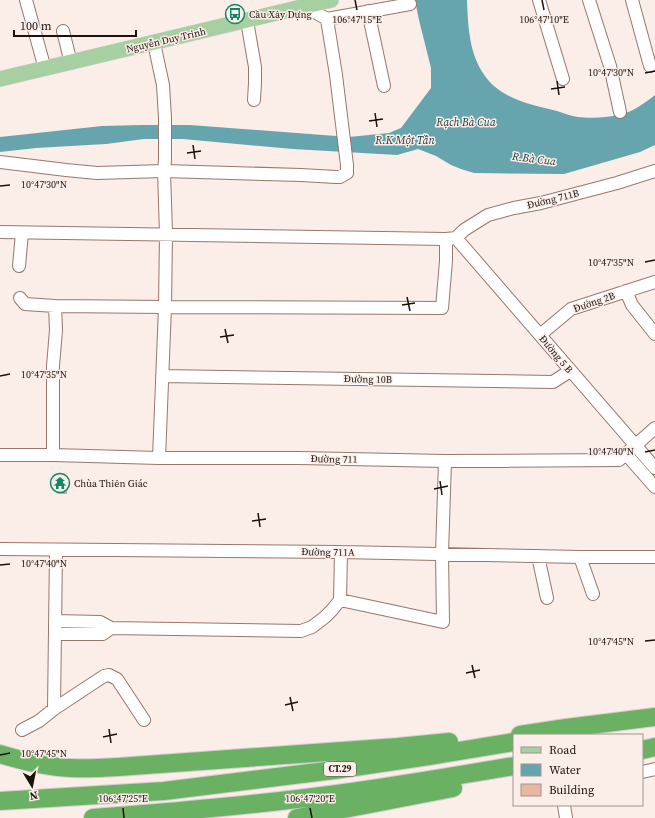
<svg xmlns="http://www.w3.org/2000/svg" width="655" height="818" viewBox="0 0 655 818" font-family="'Source Serif 4',serif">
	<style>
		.water { fill: #66a5ad }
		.building { fill: #e9b6a1; stroke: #937568; filter: url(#shadow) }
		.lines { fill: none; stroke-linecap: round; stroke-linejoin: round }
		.minor-casing { stroke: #96786c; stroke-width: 14 }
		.major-casing { stroke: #d2cfce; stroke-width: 16 }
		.highway-casing { stroke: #d2cfce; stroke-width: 20 }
		.minor { stroke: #fff; stroke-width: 12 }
		.major { stroke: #a6d0a2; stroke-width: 15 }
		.highway { stroke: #6bb164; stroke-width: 18 }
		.ticks { fill: none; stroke: #1c110c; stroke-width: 1.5 }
		.labels { text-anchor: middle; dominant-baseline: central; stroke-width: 3; stroke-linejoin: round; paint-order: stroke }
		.shield { fill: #fbede8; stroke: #5f534e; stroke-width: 1 }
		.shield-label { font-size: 9px; font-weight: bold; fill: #1c110c }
		.poi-label { font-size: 10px; fill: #1c110c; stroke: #fbede8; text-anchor: start }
		.street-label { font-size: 10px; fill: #1c110c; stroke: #fbede8 }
		.water-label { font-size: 11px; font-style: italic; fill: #17373b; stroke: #fbede8 }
		.ticks-label { font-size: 10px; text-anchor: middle; fill: #1c110c; stroke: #fbede8; stroke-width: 3; stroke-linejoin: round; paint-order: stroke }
	</style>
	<defs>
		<filter id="shadow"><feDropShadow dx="4" dy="2.5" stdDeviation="0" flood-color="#0004"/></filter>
	</defs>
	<rect width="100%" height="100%" fill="#fbede8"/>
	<!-- water -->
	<path class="water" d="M 415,0 L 467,0 C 468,26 469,54 485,76 C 501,99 532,105 557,111 C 564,113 571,116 578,117 C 591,119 610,117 623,114 C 634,111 646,102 655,95 L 655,145 L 640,152 L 564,174 L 474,173 L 461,169 L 451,165 L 436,156 L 418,149 L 397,155 L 293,149 L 183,139 L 144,139 L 106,144 L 36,148 L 0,152 L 0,137 L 102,126 L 141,125 L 190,125 L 349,137 L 389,133 L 401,128 L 431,88 L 431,68 L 419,20 Z"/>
	<!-- building -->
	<path class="building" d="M 54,475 L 65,475 L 65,492 L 54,491 Z"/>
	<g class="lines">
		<!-- minor casing -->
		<g class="minor-casing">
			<path id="minor" d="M 26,0 L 45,69
				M 539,0 L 563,79
				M 589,0 L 610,66 L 620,112
				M 632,0 L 650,66
				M 307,4 L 304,6 L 327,19 L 410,4
				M 368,11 L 384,86
				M 247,21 L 255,67 L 255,83 L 254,100
				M 63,31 L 71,63
				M 154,43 L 163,85 L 165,118 L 165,160 L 164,171 L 166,234 L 165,307 L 159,458
				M 0,162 L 66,170 L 97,173 L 164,171 L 301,175 L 336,177 L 340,177 L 347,173 L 347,165 L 336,75 L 327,19
				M 0,232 L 446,239
				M 456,238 L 655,468
				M 456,238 L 464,230 L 488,215 L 514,208 L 541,203 L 617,183 L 655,171
				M 19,266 L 22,233
				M 626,291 L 632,305 L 655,334
				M 20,298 L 25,304 L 55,306 L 165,307 L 442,308 L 446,261 L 446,239 L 456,238
				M 540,335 L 571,309 L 655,282
				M 162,376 L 553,382 L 570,371
				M 626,454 L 655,487
				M 0,455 L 53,455 L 159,458 L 299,458 L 445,461 L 619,460 L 655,428
				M 53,455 L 53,366 L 56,330 L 55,306
				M 0,549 L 341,552 L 580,557 L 655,557
				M 538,556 L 547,598
				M 580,557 L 593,594
				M 340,600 L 443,622 L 442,554 L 445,461
				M 55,621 L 100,622 L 111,628
				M 55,634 L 103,634 L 111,628 L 301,631 L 312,627 L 325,617 L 332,610 L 340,600 L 341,552
				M 54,709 L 56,550
				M 22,730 L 39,721 L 54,709 L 104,676 L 109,675 L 117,679 L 144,720
				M 642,772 L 655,769
				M 564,805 L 566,818"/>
		</g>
		<!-- major casing -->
		<g class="major-casing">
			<path id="major" d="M 0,79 L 331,0"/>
		</g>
		<!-- highway casing -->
		<g class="highway-casing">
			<path id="highway" d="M 520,735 L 566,728 L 655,717
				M 642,750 L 655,747
				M 0,754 C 23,761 47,767 71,768 C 86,769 102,768 118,767 L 398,747 L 449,742
				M 0,801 L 164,791 L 334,770 L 429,756 L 514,742
				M 93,818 C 174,812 256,805 337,794 C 396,786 455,776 514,766
				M 297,818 L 453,788"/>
		</g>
		<!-- minor -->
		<use href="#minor" class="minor"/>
		<!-- major -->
		<use href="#major" class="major"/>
		<!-- highway -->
		<use href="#highway" class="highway"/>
	</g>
	<!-- ticks -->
	<path class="ticks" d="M 355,0 L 357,10M 542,0 L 544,10M 645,73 L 655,71M 557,81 L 559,95M 551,89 L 565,87M 375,113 L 377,127M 369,121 L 383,119M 193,145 L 195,159M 187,153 L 201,151M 0,186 L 10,185M 645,262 L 655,260M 407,297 L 410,311M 402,305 L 415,303M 225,329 L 228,343M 220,337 L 234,335M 0,376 L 10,374M 645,452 L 655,450M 440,481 L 442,495M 434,489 L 448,486M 258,513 L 260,527M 252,521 L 266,519M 0,565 L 10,564M 645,641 L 655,640M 472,665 L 475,678M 466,673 L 480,670M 290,697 L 293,711M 285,705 L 298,702M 109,729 L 111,743M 103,737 L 117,734M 0,755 L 10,753M 123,808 L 124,818M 310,808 L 312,818"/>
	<!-- icons -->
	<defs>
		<g id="bus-ring" transform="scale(1)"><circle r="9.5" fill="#fbede8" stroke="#138766" stroke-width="1.5"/><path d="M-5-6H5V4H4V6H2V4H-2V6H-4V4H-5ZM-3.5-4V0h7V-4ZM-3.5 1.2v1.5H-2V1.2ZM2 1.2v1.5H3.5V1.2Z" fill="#138766"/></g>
		<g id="temple-ring" transform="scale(1)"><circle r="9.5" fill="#fbede8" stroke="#138766" stroke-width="1.5"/><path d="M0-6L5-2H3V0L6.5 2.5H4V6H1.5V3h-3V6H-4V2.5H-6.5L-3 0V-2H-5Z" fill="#138766"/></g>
	</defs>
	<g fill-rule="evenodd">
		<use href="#bus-ring" x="235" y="14"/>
		<use href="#temple-ring" x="60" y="483"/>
	</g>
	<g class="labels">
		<!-- shield labels -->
		<rect class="shield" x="324" y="762" width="32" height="14" rx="3"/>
		<g class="shield-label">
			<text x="340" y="769">CT.29</text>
		</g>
		<!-- poi labels -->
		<g class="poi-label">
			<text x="249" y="14">Cầu Xây Dựng</text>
			<text x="74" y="483">Chùa Thiên Giác</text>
		</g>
		<!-- street labels -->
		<g class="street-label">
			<text transform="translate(166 40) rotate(-13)">Nguyễn Duy Trinh</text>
			<text transform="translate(553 199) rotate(-14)">Đường 711B</text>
			<text transform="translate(594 302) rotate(-19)">Đường 2B</text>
			<text transform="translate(556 354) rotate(50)">Đường 5 B</text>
			<text transform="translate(368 379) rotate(1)">Đường 10B</text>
			<text transform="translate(334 459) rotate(1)">Đường 711</text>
			<text transform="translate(328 552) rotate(1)">Đường 711A</text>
		</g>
		<!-- water labels -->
		<g class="water-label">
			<text x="466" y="122">Rạch Bà Cua</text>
			<text x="405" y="140">R.K Một Tần</text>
			<text transform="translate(534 159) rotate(7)">R.Bà Cua</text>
		</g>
	</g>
	<g class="ticks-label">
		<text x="357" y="23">106°47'15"E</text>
		<text x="544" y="23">106°47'10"E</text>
		<text x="611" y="76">10°47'30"N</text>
		<text x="44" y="188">10°47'30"N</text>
		<text x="611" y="266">10°47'35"N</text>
		<text x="44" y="378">10°47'35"N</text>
		<text x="611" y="455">10°47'40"N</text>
		<text x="44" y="567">10°47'40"N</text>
		<text x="611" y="645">10°47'45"N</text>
		<text x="44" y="757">10°47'45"N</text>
		<text x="123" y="802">106°47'25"E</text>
		<text x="310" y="802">106°47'20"E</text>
	</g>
	<!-- legend -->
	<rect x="513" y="734" width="130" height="72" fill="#fbede8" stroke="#a29590"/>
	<rect x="521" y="747" width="20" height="6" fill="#a6d0a2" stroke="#a29590"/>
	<text x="549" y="754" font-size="12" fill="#1c110c">Road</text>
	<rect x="521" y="764" width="20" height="12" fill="#66a5ad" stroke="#a29590"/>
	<text x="549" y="774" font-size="12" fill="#1c110c">Water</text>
	<rect x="521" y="784" width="20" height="12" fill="#e9b6a1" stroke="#a29590"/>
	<text x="549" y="794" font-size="12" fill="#1c110c">Building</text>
	<!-- north arrow -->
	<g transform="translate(32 786) rotate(170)" stroke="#fbede8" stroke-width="3" paint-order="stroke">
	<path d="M0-3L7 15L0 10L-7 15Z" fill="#1c110c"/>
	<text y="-6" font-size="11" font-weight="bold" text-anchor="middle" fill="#1c110c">N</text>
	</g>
	<!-- scale -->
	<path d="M14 30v6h122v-6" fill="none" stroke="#1c110c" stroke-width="2"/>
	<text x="20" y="30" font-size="12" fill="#1c110c" stroke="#fbede8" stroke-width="3" paint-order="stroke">100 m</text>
</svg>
